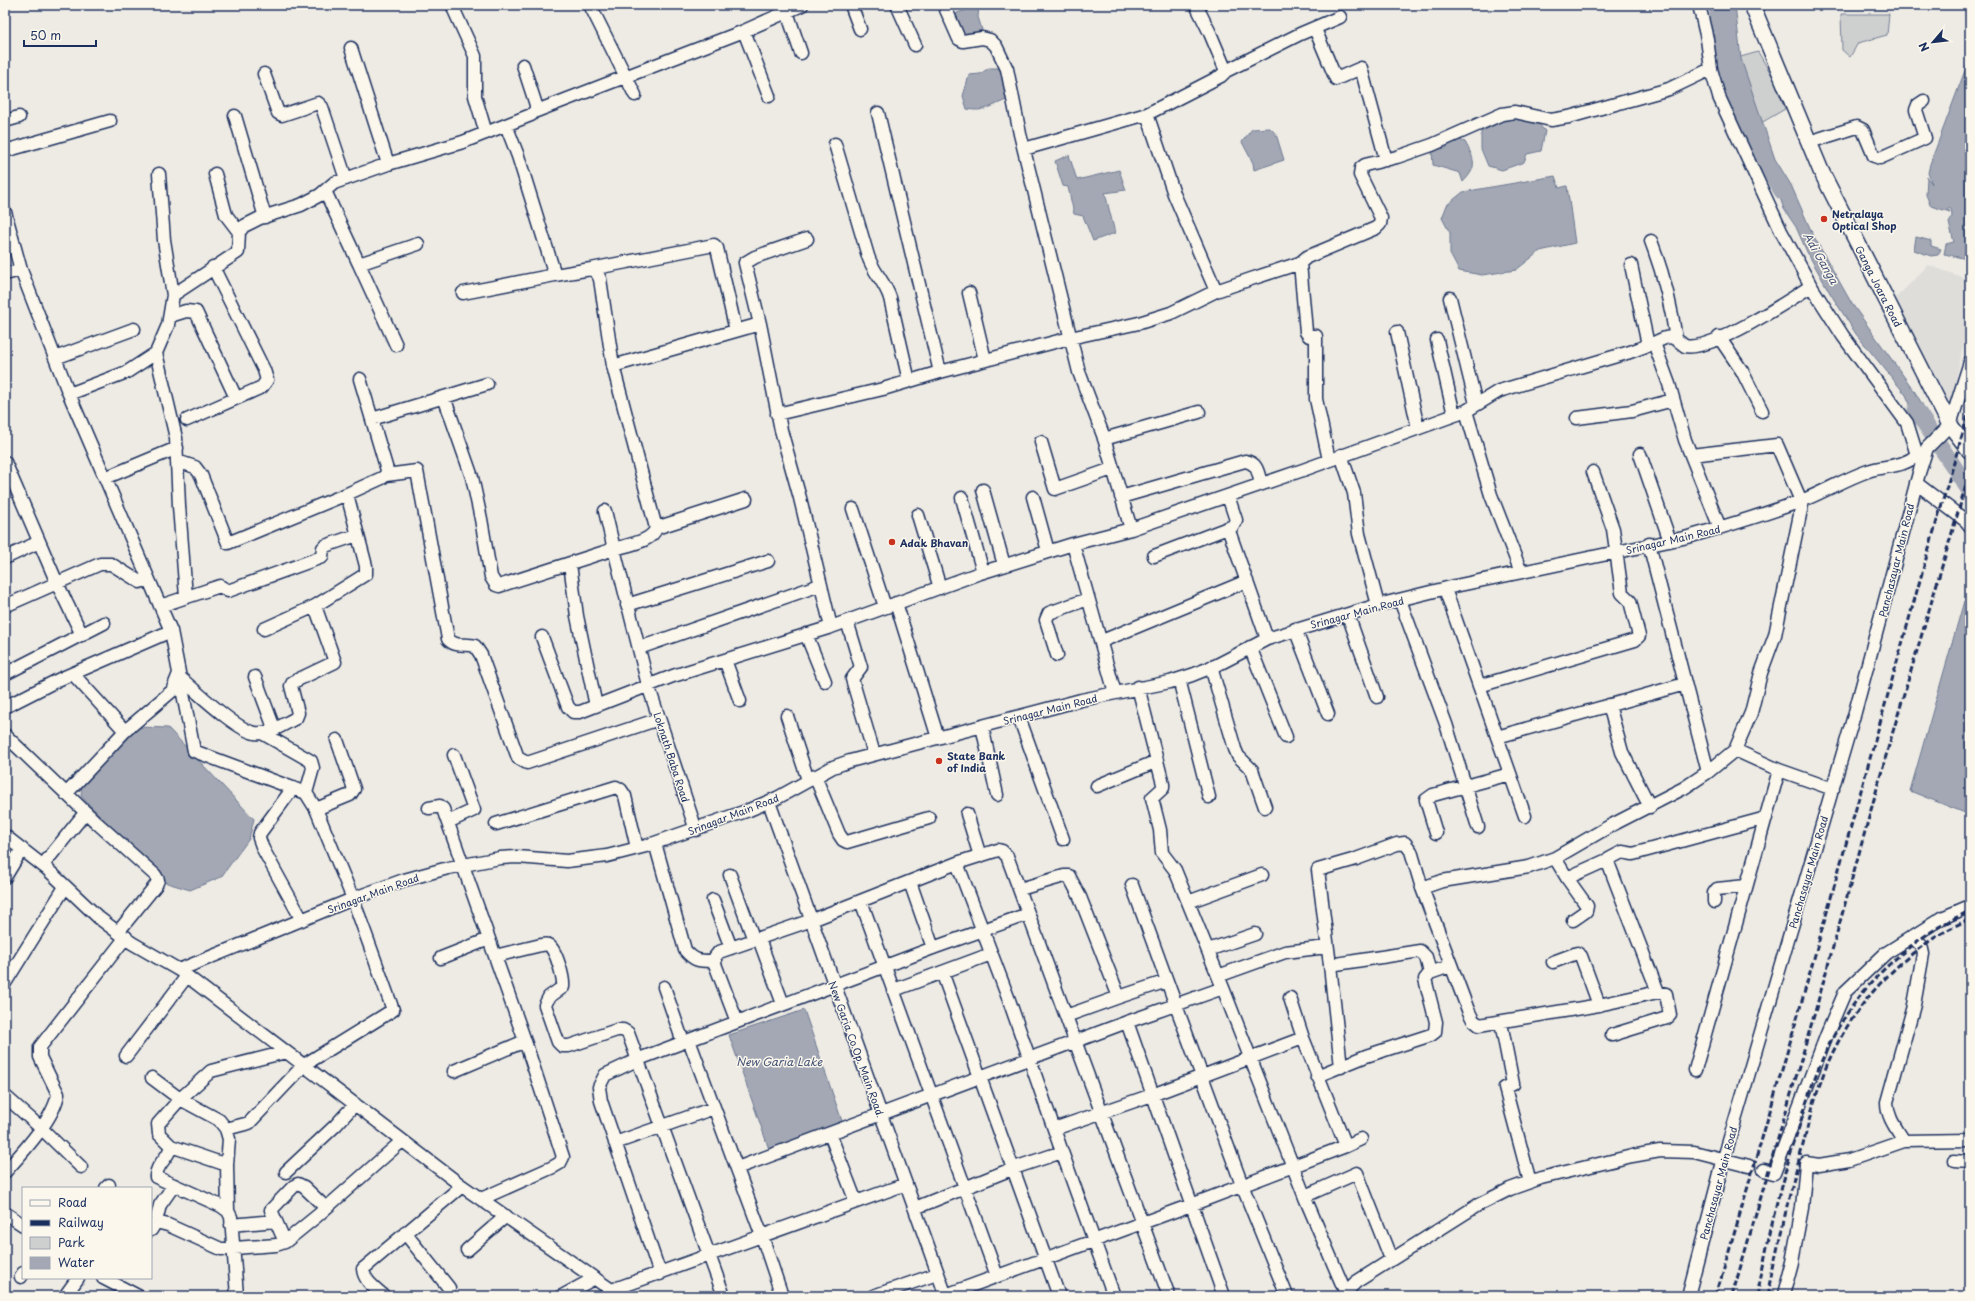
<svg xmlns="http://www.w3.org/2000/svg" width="1975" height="1301" viewBox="0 0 1975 1301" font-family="'Playpen Sans',sans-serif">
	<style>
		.built { fill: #deddda }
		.green { fill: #cecfcf; stroke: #747f96 }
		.water { fill: #a3a8b4; stroke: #6d7892 }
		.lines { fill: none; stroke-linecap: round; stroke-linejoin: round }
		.river { stroke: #a3a8b4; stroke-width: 17 }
		.minor-casing { stroke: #1b2f5e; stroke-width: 15 }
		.major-casing { stroke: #1b2f5e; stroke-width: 18 }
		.minor { stroke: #fbf7ec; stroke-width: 12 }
		.major { stroke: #fbf7ec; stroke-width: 15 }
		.rail { stroke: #1b2f5e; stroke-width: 3; stroke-dasharray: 6 3; stroke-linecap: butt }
		.poi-dot { fill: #c8321e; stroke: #fbf7ec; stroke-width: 1.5 }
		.labels { text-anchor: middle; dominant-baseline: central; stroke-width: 3; stroke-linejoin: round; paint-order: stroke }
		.poi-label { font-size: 10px; font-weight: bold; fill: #1b2f5e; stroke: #fbf7ec; text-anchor: start }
		.street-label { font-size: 10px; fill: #1b2f5e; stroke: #fbf7ec }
		.water-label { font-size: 11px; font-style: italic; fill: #445378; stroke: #fbf7ec }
	</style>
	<rect width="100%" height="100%" fill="#eeebe4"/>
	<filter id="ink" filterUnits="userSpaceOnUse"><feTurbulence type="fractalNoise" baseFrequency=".025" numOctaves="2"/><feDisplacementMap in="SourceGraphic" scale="8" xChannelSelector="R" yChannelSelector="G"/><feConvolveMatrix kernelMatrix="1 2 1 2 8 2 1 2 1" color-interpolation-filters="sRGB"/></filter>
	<g filter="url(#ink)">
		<!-- built -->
		<path class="built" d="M 1928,265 L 1970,280 L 1970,310 L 1950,411 L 1896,298 Z"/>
		<!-- green -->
		<path class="green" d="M 1841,14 L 1889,14 L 1887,35 L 1858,43 L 1850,57 L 1842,50 Z
			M 1758,52 L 1774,79 L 1785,109 L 1761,123 L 1737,58 Z"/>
		<!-- water -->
		<path class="water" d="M 1716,5 L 1735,5 L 1741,59 L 1775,159 L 1791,185 L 1813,235 L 1852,304 L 1915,392 L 1932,421 L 1926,436 L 1922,432 L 1906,395 L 1856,334 L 1830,293 L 1807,252 L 1796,227 L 1784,209 L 1767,161 L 1757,147 L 1742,114 L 1725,51 Z
			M 979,6 L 978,17 L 982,30 L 969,35 L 959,31 L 954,20 L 957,13 Z
			M 1970,57 L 1970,245 L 1968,246 L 1970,246 L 1970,256 L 1967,259 L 1944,254 L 1946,244 L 1954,242 L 1949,223 L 1952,216 L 1951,209 L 1947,208 L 1950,212 L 1931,206 L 1926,195 L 1927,177 L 1932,184 L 1928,173 L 1930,164 Z
			M 989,68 L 999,68 L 1007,77 L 1009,99 C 992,105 985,113 967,109 L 963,96 L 969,75 L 980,74 Z
			M 1512,116 L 1532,117 L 1545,131 L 1541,151 L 1527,154 L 1524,162 L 1502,170 L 1488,166 L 1481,149 L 1481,132 Z
			M 1270,128 L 1276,134 L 1284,160 L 1254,170 L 1253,163 L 1242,142 L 1252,129 Z
			M 1455,138 L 1465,142 C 1475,160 1478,167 1463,182 L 1460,173 L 1433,165 L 1432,150 L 1446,148 Z
			M 1069,155 L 1077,180 L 1119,170 L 1126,190 L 1105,193 L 1115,233 L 1093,241 L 1083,216 L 1074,214 L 1068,187 L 1063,186 L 1055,161 Z
			M 1555,176 L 1559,188 L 1567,186 L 1575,243 L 1540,251 L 1516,270 L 1482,275 L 1459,271 L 1450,254 L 1450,233 L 1442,218 L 1447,205 L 1463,192 Z
			M 1916,237 L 1931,241 L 1931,246 L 1941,249 L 1938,255 L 1931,256 L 1914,250 Z
			M 1964,601 L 1970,603 L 1970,815 L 1910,791 Z
			M 138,727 L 168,728 L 254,819 L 249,839 L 221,877 L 190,890 L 164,882 L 81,796 L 82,783 Z
			M 804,1010 L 844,1127 L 770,1152 L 729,1035 Z"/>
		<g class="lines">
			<!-- river -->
			<path class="river" d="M 1717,5 L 1723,58 L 1744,127 L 1782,191
				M 1916,410 L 1970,491"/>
			<!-- minor casing -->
			<g class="minor-casing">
				<path id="minor" d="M 454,5 L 454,10 L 475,56 L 475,96 L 486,133
					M 590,5 L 635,95
					M 851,5 L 860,29
					M 897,5 L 915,45
					M 944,5 L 959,39 L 963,41 L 982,38 L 990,40 L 996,46 L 1007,69 L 1020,134 L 1079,372 L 1103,435 L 1131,529
					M 1196,5 L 1210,33 L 1226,71
					M 1699,5 L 1707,39 L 1711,69 L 1719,97 L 1781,231 L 1811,286 L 1843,336 L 1907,423 L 1917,455 L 1920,461
					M 787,12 L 801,53
					M 1315,29 L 1336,79 L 1361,68 L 1386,160
					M 744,31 L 769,96
					M 351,48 L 388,164
					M 264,74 L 278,113 L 282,115 L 318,103 L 322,107 L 346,179
					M 534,112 L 744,31 L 802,5
					M 878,113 L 940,372
					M 1147,114 L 1174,194 L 1216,291
					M 235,116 L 265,217
					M 5,121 L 19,117
					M 506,125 L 518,156 L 555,275 L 591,269 L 597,273 L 600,279 L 613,366
					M 1809,142 L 1857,127 L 1863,130 L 1874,156 L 1880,158 L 1925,138 L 1916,110 L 1918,105 L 1924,101
					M 835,144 L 868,256 C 873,272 885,282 890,298 L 909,381
					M 1024,149 L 1147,114 L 1221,76 L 1226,71 L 1300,34 L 1340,17
					M 5,151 L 110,121
					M 159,174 L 164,240 L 173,295
					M 215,174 L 226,215 L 239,232
					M 325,191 L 359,264 L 418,244
					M 5,212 L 21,270 L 69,394 L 171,631 L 194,751 L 306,793 L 316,809 L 353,899 L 393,1010 L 304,1065 L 249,1123 L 226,1129
					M 1651,241 C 1664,275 1671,304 1676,339
					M 1300,263 L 1306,332 L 1309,336 L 1316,336 L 1316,399 L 1329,460
					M 359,264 L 396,345
					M 1631,265 L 1648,345
					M 591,269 L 714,245 L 717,248 L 736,331
					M 5,274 L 21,270
					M 463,293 L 555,275
					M 969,293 L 985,360
					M 1450,298 L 1476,404
					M 170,316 L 186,311 L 196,312 L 236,398
					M 760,324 L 745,263 L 755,257 L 807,239
					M 1397,332 L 1418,428
					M 1719,337 L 1742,371 L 1762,411
					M 1437,340 L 1454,415
					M 156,353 L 176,438 L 179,506 L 186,597
					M 55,358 L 134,329
					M 69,394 L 127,372 L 156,353 L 168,325 L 173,295 L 238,252 L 239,232 L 244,226 L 260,218 L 301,205 L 320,195 L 334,183 L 388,164 L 463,142 L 531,115 L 536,110 L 536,105 L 523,65
					M 444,397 L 472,477 L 481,519 L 491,577 L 496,585 L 499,586 L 614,549 L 605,511
					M 1466,411 L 1491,495 L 1521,572
					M 777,414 L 883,389 L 940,372 L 1070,338 L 1139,323 L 1171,313 L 1216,291 L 1251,279 L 1300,263 L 1307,257 L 1376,228 L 1380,224 L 1381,218 L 1360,175 L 1361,168 L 1365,165 L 1397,157 L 1432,145 L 1502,114 L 1515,112 L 1551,120 L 1569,117 L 1669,89 L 1711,69
					M 1577,418 L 1632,411 L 1673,400
					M 372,419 L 487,384
					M 187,420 L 262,387 L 267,380 L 264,370 L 213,267
					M 1104,439 L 1199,412
					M 1041,442 L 1055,489 L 1112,469
					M 1640,454 L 1670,541
					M 1341,455 L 1354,493 L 1359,534 L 1378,605
					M 1691,455 L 1777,445 L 1801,501
					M 177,461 L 195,467 L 201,475 L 228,543 L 347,494 L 382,478 L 386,475 L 387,470 L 360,379
					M 5,462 L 57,583 L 82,635
					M 386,475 L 417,471 L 448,639 C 456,648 465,643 475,646 L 481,655 L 518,758 L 527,763 L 659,719
					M 105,478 L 177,448
					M 1916,483 L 1966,521 L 1970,526
					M 983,490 L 1004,565
					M 1033,497 L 1048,551
					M 1121,497 L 1245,461 C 1258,463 1258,473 1261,484
					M 962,498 L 983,572
					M 1803,500 L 1775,635 L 1761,673 L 1751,713 L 1735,750 L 1779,770 L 1833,789
					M 853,509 L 885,607
					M 918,515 L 940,588
					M 656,528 L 746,499
					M 1228,528 L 1267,639
					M 1720,528 L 1685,440 L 1669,384 L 1654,343 C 1670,335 1671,335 1685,346 C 1710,352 1789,301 1811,286
					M 1649,544 L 1708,772
					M 1154,556 L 1233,526 L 1236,520 L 1228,496
					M 5,558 L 39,542
					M 570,564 L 577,616 L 596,706
					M 1445,589 L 1525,816
					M 1400,600 L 1446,724 L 1478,827
					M 896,603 L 938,738
					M 627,605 L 768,561
					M 5,606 L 100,564 L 111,564 L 140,582 L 148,579
					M 160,606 L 220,586 L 228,591 L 322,557 L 323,548 L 325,546 L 357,535
					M 1348,615 L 1377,697
					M 847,621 L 861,667 L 852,679 L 874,754
					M 264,629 L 315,606 L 366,574 L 366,566 L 347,494
					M 1295,629 L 1328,714
					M 806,634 L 825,681
					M 542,637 L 568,707 L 573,712 L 580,712 L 673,676 L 831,627 L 977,574 L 1073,544
					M 1102,641 L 1247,581
					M 1250,647 L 1286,737
					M 639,648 L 820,585
					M 1057,655 L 1046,620 L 1049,613 L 1088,599
					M 725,660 L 740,701
					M 1211,667 L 1235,749 L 1238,756 L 1252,770 L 1265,807
					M 5,674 L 104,623
					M 73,674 L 125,731
					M 255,677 L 274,728
					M 1179,679 L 1209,797
					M 1479,686 L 1635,640 L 1639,636 L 1630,601 L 1622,593 L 1613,529 L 1593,472
					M 1115,693 L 1073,544 L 1131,529 L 1303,470 L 1466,411 L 1499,391 L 1630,352 L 1654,343
					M 1609,705 L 1622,752 L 1650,807
					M 5,707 L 60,679 L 171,631
					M 787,716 L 808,780
					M 1019,717 L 1063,839
					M 982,726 L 997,795
					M 262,733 L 311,761 L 313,768 L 306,793
					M 5,735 L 97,823 L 155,875 L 158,880 L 156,885 L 118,932
					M 1497,737 L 1685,684
					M 815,776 L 839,834 L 843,840 L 847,842 L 929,818
					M 1097,786 L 1157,761
					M 293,788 L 260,833 L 259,838 L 263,849 L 302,920
					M 66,794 L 125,731 L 172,691 L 178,676 C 194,689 236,730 255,733 C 269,735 284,724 296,718 L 298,713 L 291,686 L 293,682 L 335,662 L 315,606
					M 769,802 L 946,1296
					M 429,808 L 440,806 L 443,809 L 525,1041 L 563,1157 L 560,1163 L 553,1167 L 481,1199
					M 316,809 L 350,795 L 354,789 L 337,740
					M 967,814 L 980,856
					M 448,822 L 474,810 L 454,755
					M 496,824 L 616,787 L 621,790 L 625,796 L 637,848
					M 696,830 L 648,685 L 614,549 C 627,545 652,542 656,528 L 613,366 L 760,324 L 781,430 L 800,498 L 831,627
					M 1436,833 L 1426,800 L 1433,795 L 1510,774
					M 5,836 L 46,868 L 99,918 L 132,943 L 179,970 L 462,1186 L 620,1296
					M 655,843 L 685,950 C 695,962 700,961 715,961
					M 1555,858 L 1529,867 L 1442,881 L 1422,888 L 1468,1010 L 1473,1020 L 1479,1025 L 1594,1006 L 1658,992 L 1666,994 L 1670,1015 L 1667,1018 L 1612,1035
					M 1607,860 L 1567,878 L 1555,858 L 1610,826 L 1684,788 L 1708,772 L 1735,750
					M 957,863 L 1009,1000 L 1054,1129
					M 43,865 L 85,813
					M 730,875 L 754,940
					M 5,877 L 22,849
					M 1567,878 L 1587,906 L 1586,911 L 1573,920
					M 910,882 L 933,948
					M 1132,885 L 1167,981
					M 1422,888 L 1411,851 L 1405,843 L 1397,844 L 1356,859 L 1318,870 L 1330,965 L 1420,951 L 1426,957 L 1430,973
					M 1020,889 L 1064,876 L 1069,876 L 1080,897 L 1119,997 L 1066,1016
					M 713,900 L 731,948
					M 861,901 L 997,1276
					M 1188,902 L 1262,875
					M 1714,902 L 1714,893 L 1717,889 L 1746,886
					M 759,939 L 783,1004
					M 1208,950 L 1255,934
					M 495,956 L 541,945 C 543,945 545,944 548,945 C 556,948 564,979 563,987 L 549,997 L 545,1005 L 558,1042 L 562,1046 L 569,1046 L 617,1030 L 623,1030 L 628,1033 L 724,1296
					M 441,958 L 489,939
					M 1553,962 L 1577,953 L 1581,956 L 1599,1005
					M 1330,965 L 1341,1067
					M 179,970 L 360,896 L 404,880 L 448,868 L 500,858 L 517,857 L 567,861 L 607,856 L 646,846 L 749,810 L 777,798 L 833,767 L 850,761 L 1081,700 L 1170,682 L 1192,675 L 1217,665 L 1267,639 L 1378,605 L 1455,586 L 1688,537 C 1726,526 1764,515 1801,501 C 1824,492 1845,479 1868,471 C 1886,465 1902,468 1917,455
					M 942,972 L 1059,1296
					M 1218,976 L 1285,952 L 1327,947
					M 5,983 L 65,887
					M 664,987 L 683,1042
					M 1223,988 L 1306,1200 L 1345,1291
					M 894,990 L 991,954
					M 1658,992 L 1607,860 L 1622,852 L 1633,854 L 1766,818
					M 1119,997 L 1167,981 L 1242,1185 L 1287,1296
					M 1290,998 L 1303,1038
					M 737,1022 L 715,964 L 715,957 L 719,952 L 812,920 L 957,863 L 998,850 L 1002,851 L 1007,856 L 1169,1296
					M 1127,1022 L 1224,1296
					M 1501,1023 L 1513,1084 L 1505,1088 L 1530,1182
					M 689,1040 L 762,1236 L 782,1296
					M 126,1056 L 187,976
					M 1695,1070 L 1779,770
					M 454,1071 L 525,1041
					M 1317,1076 L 1366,1056 L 1431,1035 L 1435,1032 L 1436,1022 L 1425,979 L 1430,973 L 1450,966
					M 152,1078 L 180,1099 L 219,1120 L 226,1129 L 229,1139 L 227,1165 L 228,1211
					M 5,1096 L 41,1128 L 81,1167
					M 830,1134 L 856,1202
					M 1904,1141 C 1896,1128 1887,1117 1887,1102 L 1914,1005 L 1923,954 L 1921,945 L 1912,937
					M 615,1143 L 714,1108
					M 171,1146 L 227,1165
					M 1346,1146 L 1361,1139
					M 1062,1152 L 1114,1296
					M 1953,1161 L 1970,1162
					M 737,1168 L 1127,1022 L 1223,988 L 1175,870 L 1162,853 L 1160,830 L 1152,798 L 1163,788 L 1163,784 L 1138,687
					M 1764,1170 L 1774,1173 L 1827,1034 L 1845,992 L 1886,953 L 1942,918 L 1970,906
					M 5,1172 C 22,1153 54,1119 58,1094 L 40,1057 L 40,1047 L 126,937
					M 286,1172 L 336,1125 L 355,1104
					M 106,1188 L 109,1185
					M 1305,1196 L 1357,1173 L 1391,1259
					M 915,1208 L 1014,1168 L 1062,1152 L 1054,1129 L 1152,1095 L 1303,1038 L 1346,1146 L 1191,1205 L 946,1295
					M 5,1213 L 23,1225
					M 156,1222 L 168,1225 L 221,1249 L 276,1245 L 285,1242 L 317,1216 L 402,1141
					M 231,1225 L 275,1221
					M 151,1230 L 156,1222 L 160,1205 L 174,1185
					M 405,1233 L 449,1288
					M 285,1242 L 271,1210 L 294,1186 L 298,1184 L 304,1187 L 326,1208
					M 467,1250 L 506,1216
					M 660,1274 L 601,1101 L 599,1087 L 605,1075 L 639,1059 L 933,948 L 1028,914
					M 21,1277 L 23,1273
					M 103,1278 L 138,1296
					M 612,1290 L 906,1184
					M 65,1296 L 78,1278
					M 237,1296 L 231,1217 L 228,1211 L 221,1206 L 156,1177 C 155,1165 169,1158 171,1146 L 159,1134 L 158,1124 L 180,1099 L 211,1071 L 286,1052
					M 384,1296 C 375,1288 364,1281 363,1269 L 462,1186
					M 562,1296 L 595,1278
					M 873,1296 L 937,1274
					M 1342,1296 L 1356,1282 L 1478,1205 L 1510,1189 L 1541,1178 L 1632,1156 L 1660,1151 L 1694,1152 L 1749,1166
					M 1688,1296 L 1724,1158 L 1855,712 L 1919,473 L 1927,448 L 1950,425 L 1970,362
					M 1783,1296 L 1792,1262 L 1802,1208 L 1806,1163 L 1819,1165 L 1849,1160 L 1904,1141 L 1970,1140"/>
			</g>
			<!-- major casing -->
			<g class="major-casing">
				<path id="major" d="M 1752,5 L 1821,171 L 1950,425 L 1970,451"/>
			</g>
			<!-- minor -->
			<use href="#minor" class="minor"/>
			<!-- major -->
			<use href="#major" class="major"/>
			<!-- rail -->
			<path class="rail" d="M 1716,1296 L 1800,1008 L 1929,548 L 1970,408
				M 1732,1296 L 1815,1012 L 1889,745 L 1970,472
				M 1757,1296 C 1764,1263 1770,1228 1779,1195 C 1783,1176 1790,1157 1796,1137 C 1804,1111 1811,1085 1822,1060 C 1850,994 1904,940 1970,911
				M 1767,1296 C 1778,1247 1788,1197 1802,1149 C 1809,1120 1816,1092 1827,1065 C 1854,1002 1907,946 1970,919"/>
		</g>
	</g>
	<!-- markers -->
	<g class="poi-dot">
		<circle cx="1824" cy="219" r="4"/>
		<circle cx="892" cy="542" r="4"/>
		<circle cx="939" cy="761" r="4"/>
	</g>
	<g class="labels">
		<!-- poi labels -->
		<g class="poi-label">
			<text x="1832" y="213">Netralaya<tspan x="1832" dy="12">Optical Shop</tspan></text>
			<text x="900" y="542">Adak Bhavan</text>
			<text x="947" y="755">State Bank<tspan x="947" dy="12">of India</tspan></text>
		</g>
		<!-- street labels -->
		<g class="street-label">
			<text transform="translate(1879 286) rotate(63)">Ganga Joara Road</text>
			<text transform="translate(1673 539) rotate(-13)">Srinagar Main Road</text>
			<text transform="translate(1896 560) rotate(-76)">Panchasayar Main Road</text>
			<text transform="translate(1357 612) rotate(-15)">Srinagar Main Road</text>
			<text transform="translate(1050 709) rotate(-14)">Srinagar Main Road</text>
			<text transform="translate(672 757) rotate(72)">Loknath Baba Road</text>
			<text transform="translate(733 814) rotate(-21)">Srinagar Main Road</text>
			<text transform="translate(1808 872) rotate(-74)">Panchasayar Main Road</text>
			<text transform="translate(373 893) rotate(-20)">Srinagar Main Road</text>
			<text transform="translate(857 1049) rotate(70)">New Garia Co.Op. Main Road.</text>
			<text transform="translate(1718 1183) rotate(-75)">Panchasayar Main Road</text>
		</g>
		<!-- water labels -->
		<g class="water-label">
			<text transform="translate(1821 258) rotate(60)">Adi Ganga</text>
			<text x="779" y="1061">New Garia Lake</text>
		</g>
	</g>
	<!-- margin -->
	<rect width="1975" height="1301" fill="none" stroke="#fbf7ec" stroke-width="20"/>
	<rect x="10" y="10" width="1955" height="1281" fill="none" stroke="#1b2f5e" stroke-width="1.5" filter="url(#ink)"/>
	<!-- legend -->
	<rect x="22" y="1187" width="130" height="92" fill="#fbf7ec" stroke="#a1a7b3"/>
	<rect x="30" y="1200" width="20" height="6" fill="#fbf7ec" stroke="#a1a7b3"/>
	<text x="58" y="1207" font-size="12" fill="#1b2f5e">Road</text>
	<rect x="30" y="1220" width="20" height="6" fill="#1b2f5e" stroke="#a1a7b3"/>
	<text x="58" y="1227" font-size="12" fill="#1b2f5e">Railway</text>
	<rect x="30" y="1237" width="20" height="12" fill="#cecfcf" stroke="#a1a7b3"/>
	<text x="58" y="1247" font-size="12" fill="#1b2f5e">Park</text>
	<rect x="30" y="1257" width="20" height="12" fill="#a3a8b4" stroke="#a1a7b3"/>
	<text x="58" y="1267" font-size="12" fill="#1b2f5e">Water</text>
	<!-- north arrow -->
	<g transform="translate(1933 42) rotate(242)" stroke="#fbf7ec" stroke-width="3" paint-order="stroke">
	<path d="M0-3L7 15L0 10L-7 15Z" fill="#1b2f5e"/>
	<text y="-6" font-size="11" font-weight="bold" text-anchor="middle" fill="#1b2f5e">N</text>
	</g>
	<!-- scale -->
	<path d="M24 40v6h72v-6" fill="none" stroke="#1b2f5e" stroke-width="2"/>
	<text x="30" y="40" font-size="12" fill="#1b2f5e" stroke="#fbf7ec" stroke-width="3" paint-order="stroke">50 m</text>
</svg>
